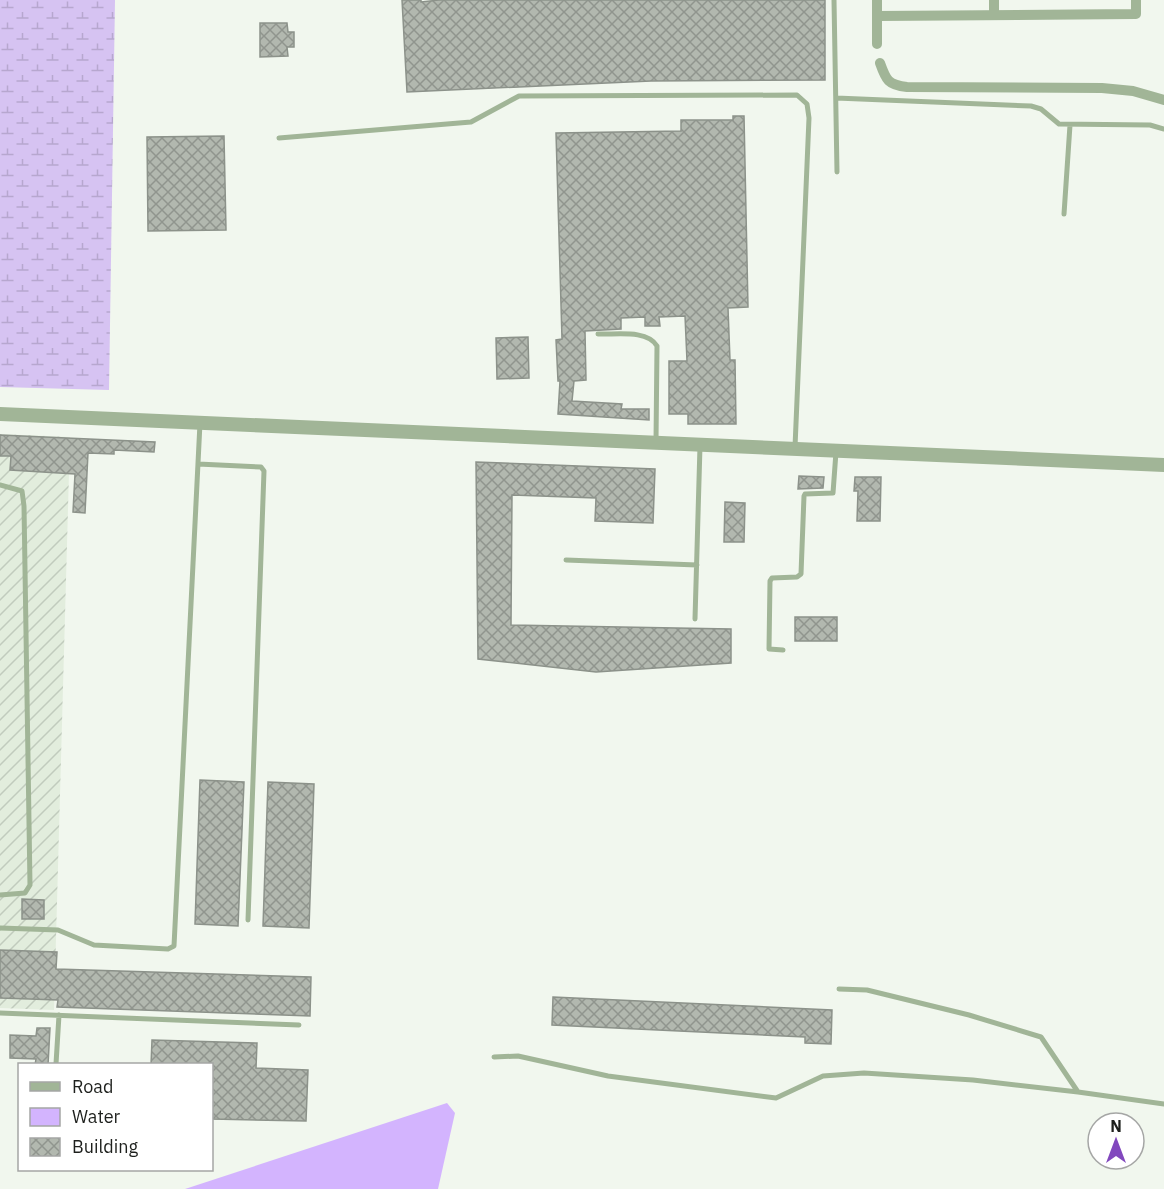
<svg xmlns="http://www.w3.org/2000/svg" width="1164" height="1189" viewBox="0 0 1164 1189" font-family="'IBM Plex Sans',sans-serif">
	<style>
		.industrial { fill: url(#industrial-furrows) }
		.wetland { fill: url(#wetland-marsh) }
		.water { fill: #d3b4fe }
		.building { fill: url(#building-cross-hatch); stroke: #8c928a; stroke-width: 1.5 }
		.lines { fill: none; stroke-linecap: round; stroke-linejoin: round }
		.service { stroke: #a1b597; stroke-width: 5 }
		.minor { stroke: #a1b597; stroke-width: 10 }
		.tertiary { stroke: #a1b597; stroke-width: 14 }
	</style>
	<defs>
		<pattern id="industrial-furrows" width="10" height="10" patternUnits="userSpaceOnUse" patternTransform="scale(1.5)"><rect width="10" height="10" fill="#e2eddd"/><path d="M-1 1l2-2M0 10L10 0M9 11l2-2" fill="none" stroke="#c1cbbd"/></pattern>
		<pattern id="wetland-marsh" width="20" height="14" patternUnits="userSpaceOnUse" patternTransform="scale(1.5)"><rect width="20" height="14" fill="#d6c3f2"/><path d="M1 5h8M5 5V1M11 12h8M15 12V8" fill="none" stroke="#b7a7cf"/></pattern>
		<pattern id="building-cross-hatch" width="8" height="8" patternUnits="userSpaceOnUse" patternTransform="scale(1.5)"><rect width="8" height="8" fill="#b2b8af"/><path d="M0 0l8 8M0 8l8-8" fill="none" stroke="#90958e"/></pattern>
	</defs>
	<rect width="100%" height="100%" fill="#f1f7ee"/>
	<!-- industrial -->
	<path class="industrial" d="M 0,434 L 70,437 L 54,1010 L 0,1008 Z"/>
	<!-- wetland -->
	<path class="wetland" d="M 0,0 L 115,0 L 109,390 L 0,387 Z"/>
	<!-- water -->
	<path class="water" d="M 447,1103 L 455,1113 L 438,1189 L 185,1189 Z"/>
	<!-- building -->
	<path class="building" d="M 402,0 L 421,0 L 421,2 L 439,0 L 825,0 L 825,80 L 651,81 L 407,92 Z
		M 260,23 L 287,23 L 288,32 L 294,32 L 294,47 L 287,47 L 288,56 L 260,57 Z
		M 733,116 L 744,116 L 748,307 L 728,308 L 730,360 L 735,360 L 736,424 L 688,424 L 688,414 L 669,414 L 669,361 L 687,361 L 685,316 L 659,317 L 660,326 L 645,326 L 645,317 L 621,318 L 621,329 L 585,331 L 586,380 L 574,381 L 572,401 L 622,404 L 621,409 L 649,409 L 649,420 L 558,414 L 560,381 L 558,381 L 556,340 L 562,339 L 556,133 L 681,131 L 681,120 L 733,120 Z
		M 224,136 L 226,230 L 148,231 L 147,137 Z
		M 528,337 L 529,378 L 497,379 L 496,338 Z
		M 0,435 L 155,442 L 154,452 L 114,450 L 114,454 L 88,453 L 85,513 L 73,512 L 75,474 L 10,470 L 11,456 L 0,456 Z
		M 476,462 L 655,469 L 653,523 L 595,521 L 596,498 L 512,495 L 511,625 L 731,629 L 731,663 L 596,672 L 478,659 Z
		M 799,476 L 824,477 L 823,488 L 798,489 Z
		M 855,477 L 881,477 L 880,521 L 857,521 L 858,491 L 854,491 Z
		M 725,502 L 745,503 L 744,542 L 724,542 Z
		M 795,617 L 837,617 L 837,641 L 795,641 Z
		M 200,780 L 244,782 L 238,926 L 195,924 Z
		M 268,782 L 314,784 L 309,928 L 263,926 Z
		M 22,899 L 44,900 L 44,919 L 22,919 Z
		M 0,950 L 57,952 L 56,969 L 311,977 L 310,1016 L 57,1007 L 58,1000 L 0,998 Z
		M 553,997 L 832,1010 L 831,1044 L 805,1043 L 805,1037 L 552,1025 Z
		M 37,1028 L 50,1028 L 48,1065 L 35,1065 L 36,1059 L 10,1058 L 10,1035 L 36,1036 Z
		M 152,1040 L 257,1043 L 256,1068 L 308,1070 L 306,1121 L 212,1119 L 212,1065 L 151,1065 Z"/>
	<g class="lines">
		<!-- service -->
		<path class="service" d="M 834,0 L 837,172
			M 836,98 L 1031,106 L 1041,109 L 1059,124 L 1150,125 L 1164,129
			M 279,138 L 471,122 L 519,96 L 797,95 L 807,104 L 809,118 L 795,447
			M 1064,214 L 1070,125
			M 598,334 C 615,335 647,329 657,346 L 656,441
			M 198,464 L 261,467 L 264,471 L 248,920
			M 0,485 L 22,491 L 24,506 L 30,885 L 25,893 L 0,895
			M 566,560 L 697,565
			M 695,619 L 700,446
			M 783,650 L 769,649 L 770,581 L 772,578 L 797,577 L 801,574 L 804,496 L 805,494 L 833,493 L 836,452
			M 0,928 L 58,930 L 94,945 L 168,949 L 174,946 L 200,423
			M 839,989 L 867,990 L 969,1015 L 1041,1037 L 1078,1092 L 1164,1104
			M 0,1013 L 299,1025
			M 494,1057 L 518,1056 L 608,1076 L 776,1098 L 823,1076 L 864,1073 L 973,1080 L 1078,1092
			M 56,1064 L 59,1015"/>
		<!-- minor -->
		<path class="minor" d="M 994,0 L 994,15
			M 878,16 L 1136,14 L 1136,0
			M 877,44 L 877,0
			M 880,63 C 886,80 888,85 907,87 L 1102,88 L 1133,91 L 1164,100"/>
		<!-- tertiary -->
		<path class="tertiary" d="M 0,414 L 1164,465"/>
	</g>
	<!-- legend -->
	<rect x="18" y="1063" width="195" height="108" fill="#ffffff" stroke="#a5a6a5" stroke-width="1.5"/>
	<rect x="30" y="1082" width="30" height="9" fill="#a1b597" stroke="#a5a6a5" stroke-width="1.5"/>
	<text x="72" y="1093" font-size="18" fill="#1e201d">Road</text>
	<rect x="30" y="1108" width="30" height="18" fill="#d3b4fe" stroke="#a5a6a5" stroke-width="1.5"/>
	<text x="72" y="1123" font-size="18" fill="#1e201d">Water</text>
	<rect x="30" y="1138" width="30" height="18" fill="url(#building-cross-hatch)" stroke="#a5a6a5" stroke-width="1.5"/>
	<text x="72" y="1153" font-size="18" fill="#1e201d">Building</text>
	<!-- north arrow -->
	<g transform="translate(1116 1141)"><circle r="28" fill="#ffffff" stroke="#a5a6a5" stroke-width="1.5"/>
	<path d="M0-4.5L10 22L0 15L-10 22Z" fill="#8248be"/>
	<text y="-9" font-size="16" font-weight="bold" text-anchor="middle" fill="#1e201d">N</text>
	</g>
</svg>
